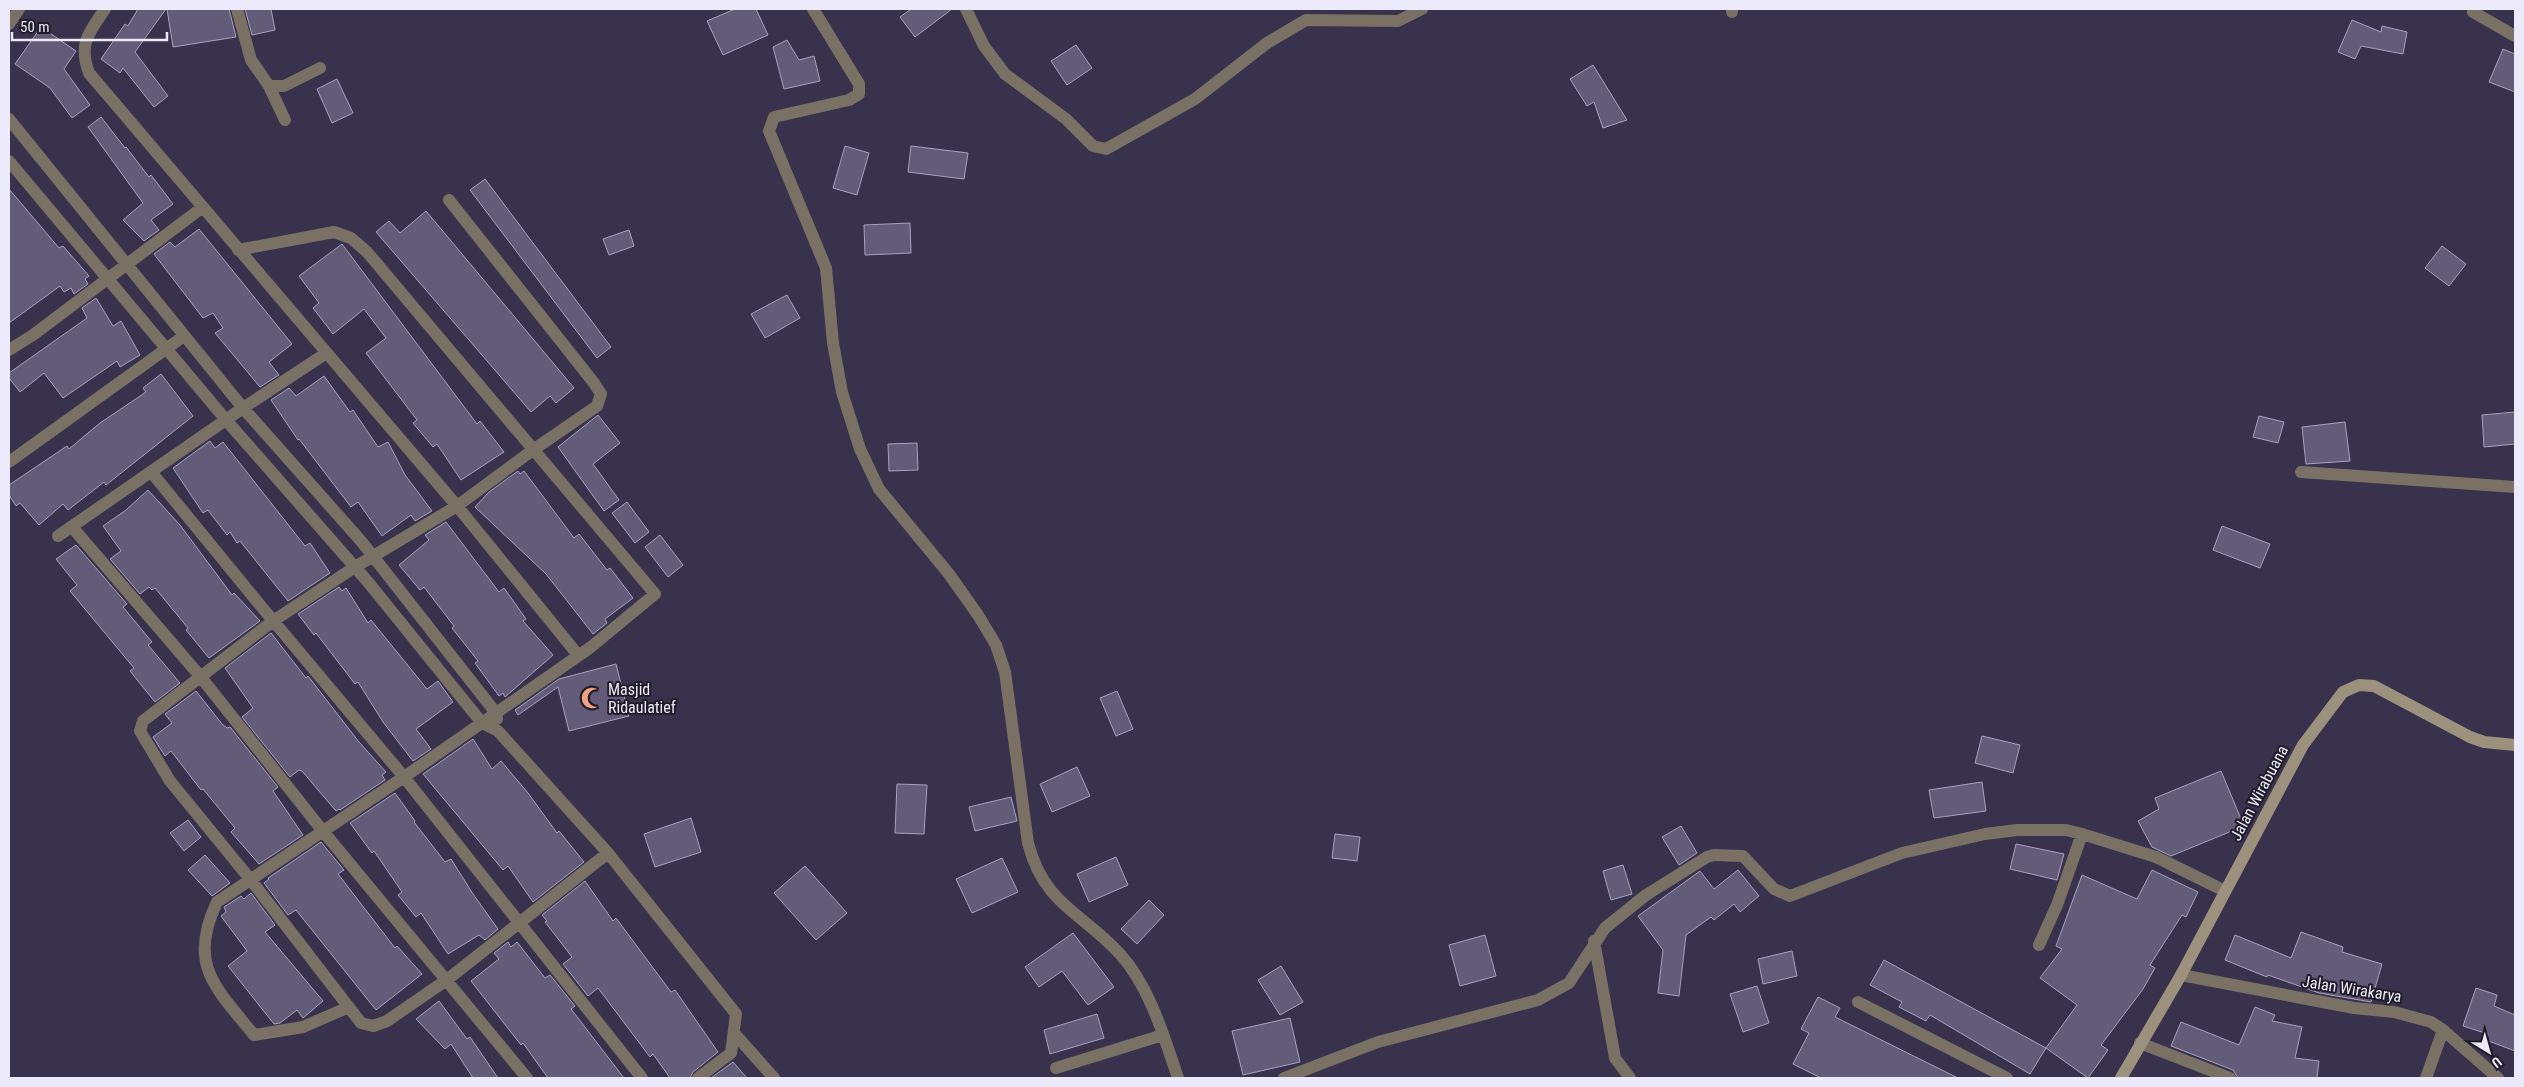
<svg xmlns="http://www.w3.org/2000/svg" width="2524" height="1087" viewBox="0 0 2524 1087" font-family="'Roboto Condensed',sans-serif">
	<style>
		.building { fill: #625c79; stroke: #a8a1c1 }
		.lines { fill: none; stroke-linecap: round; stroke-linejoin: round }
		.street { stroke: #787164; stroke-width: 12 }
		.secondary { stroke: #9c917c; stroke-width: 12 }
		.labels { text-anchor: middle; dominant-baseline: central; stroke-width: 4; stroke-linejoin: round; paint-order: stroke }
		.poi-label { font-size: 16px; fill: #ece9fa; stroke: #1f1c28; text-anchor: start }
		.street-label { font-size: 16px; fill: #ece9fa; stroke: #1f1c28 }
	</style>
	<rect width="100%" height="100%" fill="#38324d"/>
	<!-- building -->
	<path class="building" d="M 138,9 L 166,9 L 135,52 L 168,96 L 154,107 L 123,68 L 120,73 L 101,59 L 125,24 L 128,26 Z
		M 167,9 L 229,9 L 236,37 L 173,47 Z
		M 245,9 L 271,9 L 275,30 L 252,35 Z
		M 735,9 L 756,9 L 768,35 L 723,55 L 707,21 Z
		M 911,9 L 952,9 L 915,37 L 900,17 Z
		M 2352,20 L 2381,32 L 2382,26 L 2407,32 L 2403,54 L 2361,46 L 2355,59 L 2338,52 Z
		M 41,27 L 76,51 L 64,69 L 90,105 L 72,118 L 50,88 L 15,64 Z
		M 787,40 L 799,60 L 814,56 L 820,81 L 784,89 L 773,47 Z
		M 1076,45 L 1092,68 L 1067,85 L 1051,61 Z
		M 2503,49 L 2515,54 L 2515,92 L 2489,82 Z
		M 1593,65 L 1627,120 L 1603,128 L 1594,102 L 1587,106 L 1570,79 Z
		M 337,79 L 353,113 L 332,123 L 317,89 Z
		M 101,117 L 125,148 L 126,147 L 149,177 L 151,175 L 173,204 L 151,220 L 159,230 L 144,241 L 123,220 L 143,203 L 88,127 Z
		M 845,146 L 869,153 L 857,195 L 833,188 Z
		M 911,146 L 968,153 L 964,179 L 908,172 Z
		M 485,179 L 611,347 L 597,358 L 470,190 Z
		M 9,189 L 59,248 L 63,246 L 89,276 L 85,279 L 88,284 L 74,294 L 71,288 L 64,292 L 60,286 L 9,323 Z
		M 426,211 L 574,388 L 556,403 L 550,396 L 531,412 L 376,232 L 389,221 L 400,233 Z
		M 910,223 L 911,253 L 865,255 L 864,225 Z
		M 199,229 L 292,344 L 269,362 L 279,375 L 260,387 L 215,333 L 223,328 L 213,313 L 203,318 L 154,254 L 170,242 L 175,247 Z
		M 629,230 L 634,246 L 609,255 L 603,239 Z
		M 342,244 L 477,424 L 480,421 L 504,452 L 461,480 L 437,444 L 433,447 L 413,423 L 417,420 L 366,353 L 386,338 L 364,309 L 333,334 L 313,308 L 319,303 L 299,276 Z
		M 2442,246 L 2466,264 L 2449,286 L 2425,268 Z
		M 787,295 L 800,318 L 765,338 L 751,314 Z
		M 96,298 L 113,326 L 121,321 L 140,355 L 120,367 L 117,361 L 63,398 L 44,373 L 20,392 L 9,378 L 9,373 L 87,318 L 82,308 Z
		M 161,374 L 193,416 L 106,485 L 104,482 L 68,510 L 63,504 L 39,525 L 20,503 L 16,506 L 9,495 L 9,485 L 67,446 L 69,449 L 100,423 L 146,392 L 143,388 Z
		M 324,376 L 350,412 L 353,410 L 378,447 L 388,442 L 405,475 L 432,511 L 415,521 L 411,515 L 382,536 L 358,502 L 351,507 L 299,439 L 298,440 L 271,400 L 289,388 L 296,396 Z
		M 2515,412 L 2515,444 L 2484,447 L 2482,415 Z
		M 598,415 L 620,443 L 593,464 L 619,500 L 604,511 L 558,447 Z
		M 2259,416 L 2284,422 L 2278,443 L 2253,437 Z
		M 2345,422 L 2350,461 L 2306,464 L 2302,427 Z
		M 210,441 L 215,448 L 223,442 L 305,546 L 310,543 L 330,573 L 288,601 L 240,541 L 237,543 L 230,532 L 227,535 L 208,510 L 203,513 L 173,468 Z
		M 917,443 L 918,470 L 889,471 L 888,444 Z
		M 518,471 L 520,474 L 524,471 L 574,538 L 579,534 L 607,570 L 610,568 L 633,598 L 605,619 L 607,623 L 593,634 L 546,574 L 475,507 L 489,492 Z
		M 148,490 L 180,525 L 232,595 L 234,593 L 260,621 L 209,658 L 186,630 L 188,628 L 155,588 L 152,590 L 149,587 L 140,594 L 110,559 L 121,551 L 103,526 L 126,510 Z
		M 627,502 L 649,532 L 635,543 L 612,513 Z
		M 446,522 L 499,592 L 504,588 L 526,619 L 523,621 L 553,655 L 505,697 L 503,693 L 499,696 L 475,663 L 478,661 L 452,628 L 454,626 L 424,587 L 420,590 L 399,565 L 429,540 L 425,535 Z
		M 2222,526 L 2270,544 L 2260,568 L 2213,550 Z
		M 660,535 L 683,565 L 668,577 L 645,547 Z
		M 76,545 L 127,604 L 123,607 L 152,642 L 148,645 L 180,683 L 155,702 L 130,671 L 134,668 L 70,591 L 77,585 L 56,559 Z
		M 339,587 L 342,591 L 346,588 L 368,623 L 371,620 L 427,689 L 438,681 L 453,702 L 416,729 L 431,749 L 413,761 L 383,722 L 358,682 L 355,684 L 316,633 L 314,635 L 298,614 Z
		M 271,633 L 306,678 L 308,676 L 359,742 L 386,772 L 382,775 L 385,780 L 340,810 L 339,809 L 336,811 L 302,771 L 299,770 L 290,777 L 242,717 L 253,708 L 225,668 Z
		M 616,664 L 629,716 L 569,731 L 558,687 L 518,715 L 515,710 L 559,679 Z
		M 196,691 L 222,724 L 227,728 L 230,727 L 278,787 L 273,791 L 303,835 L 259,864 L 231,832 L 235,828 L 203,789 L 201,790 L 171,751 L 165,756 L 153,737 L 172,723 L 165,714 Z
		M 1117,691 L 1133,729 L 1116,736 L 1100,698 Z
		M 1982,736 L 2020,745 L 2013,773 L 1975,763 Z
		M 473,739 L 492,769 L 501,761 L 528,793 L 557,833 L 559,831 L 584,862 L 533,902 L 508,866 L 503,870 L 423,774 Z
		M 1077,767 L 1090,796 L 1052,812 L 1040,784 Z
		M 2221,771 L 2244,826 L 2171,856 L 2152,847 L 2138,821 L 2159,809 L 2155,798 Z
		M 1982,782 L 1986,811 L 1934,818 L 1929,790 Z
		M 897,784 L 927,785 L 924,834 L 895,833 Z
		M 395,793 L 415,821 L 414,822 L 445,862 L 451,859 L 473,894 L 498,929 L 485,940 L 479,935 L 448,954 L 421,913 L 416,917 L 398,895 L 402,892 L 374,851 L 372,853 L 350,823 Z
		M 1011,797 L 1017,821 L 975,831 L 969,807 Z
		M 691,818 L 701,852 L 655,867 L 644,834 Z
		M 188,820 L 201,837 L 184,851 L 170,833 Z
		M 1681,826 L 1697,853 L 1679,865 L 1662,837 Z
		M 1335,834 L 1360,837 L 1357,861 L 1332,858 Z
		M 321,842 L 344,870 L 338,874 L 395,948 L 397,946 L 422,974 L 376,1010 L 296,910 L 288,915 L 264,883 L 269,879 L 268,878 Z
		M 2016,844 L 2064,854 L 2057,880 L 2010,869 Z
		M 205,855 L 230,883 L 212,896 L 188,870 Z
		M 1116,857 L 1128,885 L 1089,902 L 1077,874 Z
		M 1002,858 L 1018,892 L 972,913 L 956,879 Z
		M 1623,865 L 1632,894 L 1611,900 L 1603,871 Z
		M 805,866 L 847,913 L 816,940 L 774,893 Z
		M 1738,870 L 1759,896 L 1740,912 L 1734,904 L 1714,920 L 1711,917 L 1686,935 L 1679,996 L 1658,993 L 1663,950 L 1638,916 L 1700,871 L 1714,889 Z
		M 2152,870 L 2198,892 L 2186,917 L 2182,915 L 2150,965 L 2155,968 L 2143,989 L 2101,1045 L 2108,1050 L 2088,1078 L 2046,1048 L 2077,1005 L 2040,978 L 2062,949 L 2056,946 L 2082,875 L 2137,899 Z
		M 585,881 L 613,921 L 616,918 L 671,992 L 675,990 L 718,1052 L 693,1072 L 690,1078 L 670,1078 L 653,1054 L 650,1057 L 598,988 L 588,996 L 563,964 L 572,957 L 545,922 L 547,921 L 542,915 Z
		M 251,893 L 275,925 L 265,932 L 323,1001 L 303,1018 L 297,1010 L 280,1023 L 274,1024 L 228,966 L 247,951 L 221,916 L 226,912 L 224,907 L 241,896 L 244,899 Z
		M 1149,900 L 1164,915 L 1137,944 L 1121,929 Z
		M 2301,932 L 2343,947 L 2342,952 L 2382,964 L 2371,1002 L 2319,993 L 2268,975 L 2267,977 L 2225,960 L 2235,935 L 2291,958 Z
		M 1073,933 L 1114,987 L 1088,1005 L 1062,971 L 1039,987 L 1025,967 Z
		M 1485,935 L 1496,976 L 1460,986 L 1449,945 Z
		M 508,942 L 511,947 L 517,942 L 545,978 L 550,975 L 575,1006 L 571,1009 L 624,1078 L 548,1078 L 523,1043 L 521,1045 L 471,981 L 499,959 L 494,953 Z
		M 1792,951 L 1797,976 L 1763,984 L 1758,959 Z
		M 1884,960 L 2046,1048 L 2030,1074 L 1930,1015 L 1926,1021 L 1899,1007 L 1902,1002 L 1870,985 Z
		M 1281,966 L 1303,1002 L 1280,1015 L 1258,980 Z
		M 1757,986 L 1769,1023 L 1743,1032 L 1730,994 Z
		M 2476,988 L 2497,995 L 2494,1006 L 2515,1015 L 2515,1051 L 2486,1040 L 2488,1034 L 2463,1026 Z
		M 1818,997 L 1840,1008 L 1835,1017 L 1958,1078 L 1821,1078 L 1793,1064 L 1809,1033 L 1801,1029 Z
		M 439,1001 L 467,1039 L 470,1037 L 498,1078 L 473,1078 L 451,1044 L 445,1049 L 416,1019 Z
		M 2255,1007 L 2275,1015 L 2272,1021 L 2302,1027 L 2295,1058 L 2319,1061 L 2317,1078 L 2238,1078 L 2233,1070 L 2171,1046 L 2181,1022 L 2239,1045 Z
		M 1097,1014 L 1104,1038 L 1050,1054 L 1044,1030 Z
		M 1290,1018 L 1300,1062 L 1243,1075 L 1232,1031 Z
		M 733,1062 L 747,1078 L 711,1078 Z"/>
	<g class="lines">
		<!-- street -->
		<path class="street" d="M 105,9 C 89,33 78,43 89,73 L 457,506 L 578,655
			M 237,9 L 251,60 L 269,86 L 285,120
			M 813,9 L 859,84 L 859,94 L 849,100 L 774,117 L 769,131 L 826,268 L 833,343 L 842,392 L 860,449 L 879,489 L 949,574 L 978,615 L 996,645 L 1005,672 L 1028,843 C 1044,905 1082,912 1120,954 C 1150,987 1164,1037 1178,1078
			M 966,9 L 984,46 L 1005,74 L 1066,119 L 1093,146 L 1106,149 L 1195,99 L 1267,43 L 1306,20 L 1398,21 L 1422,9
			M 1732,9 L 1732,12
			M 2473,12 L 2515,36
			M 9,24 L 19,9
			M 269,86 L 284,86 L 320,68
			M 9,119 L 243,408 L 361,541 L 496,713 L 497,719
			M 9,161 L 226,420 L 368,582 L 482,723 L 498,731 L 608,853 L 736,1014 L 731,1053 L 698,1078
			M 449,200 L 594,383 L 601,394 L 597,406 L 533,450 L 457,506 L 355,567 L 273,621 L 143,721 L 140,731 L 170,781 L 250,879 L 361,1023 L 373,1026 L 387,1021 L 448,979 L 608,853
			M 238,250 L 334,232 L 351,238 L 367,252 L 655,594 L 591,647 L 404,777 L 217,902 C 187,965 216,988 254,1035 L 303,1027 L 349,1007
			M 9,350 L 33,335 L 203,207
			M 9,462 L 184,336
			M 2301,472 L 2515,487
			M 152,473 L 260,605 L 404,777 L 642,1078
			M 72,527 L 200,676 L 322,830 L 527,1078
			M 58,536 L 243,408 L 325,354
			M 1594,941 L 1615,1058 L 1630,1078
			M 2039,945 L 2057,905 L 2082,834
			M 2181,975 L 2354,1008 L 2394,1012 L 2431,1022 L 2443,1030 L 2498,1078
			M 1858,1002 L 2007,1078
			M 734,1033 L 774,1078
			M 2140,1043 L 2230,1078
			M 1056,1068 L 1163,1035
			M 1284,1078 L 1378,1042 L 1538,1000 L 1569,983 L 1605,928 L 1646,895 L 1707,857 L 1714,855 L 1743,856 L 1774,889 L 1790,896 L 1902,853 L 1985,834 L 2017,830 L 2066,830 L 2082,834 L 2156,857 L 2225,891
			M 2426,1078 L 2443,1030"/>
		<!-- secondary -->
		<path class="secondary" d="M 2121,1078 L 2181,975 L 2303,745 L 2343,692 L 2359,685 L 2374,686 L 2470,737 L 2484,742 L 2515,745"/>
	</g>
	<!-- icons -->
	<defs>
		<g id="mosque-bare" transform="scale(1.725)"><path d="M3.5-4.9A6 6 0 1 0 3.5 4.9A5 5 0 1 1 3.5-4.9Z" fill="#f39f82" stroke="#1f1c28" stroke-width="2.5" paint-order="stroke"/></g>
	</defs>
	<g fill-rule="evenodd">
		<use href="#mosque-bare" x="592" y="698"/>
	</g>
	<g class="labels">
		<!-- poi labels -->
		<g class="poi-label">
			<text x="608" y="689">Masjid<tspan x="608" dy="18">Ridaulatief</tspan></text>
		</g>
		<!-- street labels -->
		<g class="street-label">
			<text transform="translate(2259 793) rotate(-62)">Jalan Wirabuana</text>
			<text transform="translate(2352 989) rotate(9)">Jalan Wirakarya</text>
		</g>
	</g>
	<!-- border -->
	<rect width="2524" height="1087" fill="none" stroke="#ece9fa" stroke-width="20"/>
	<!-- north arrow -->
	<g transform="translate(2489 1052) rotate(143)" stroke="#1f1c28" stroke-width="4" paint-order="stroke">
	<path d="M0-4L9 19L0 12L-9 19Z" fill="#ece9fa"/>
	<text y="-8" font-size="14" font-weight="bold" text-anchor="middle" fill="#ece9fa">U</text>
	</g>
	<!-- scale -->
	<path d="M12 32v8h155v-8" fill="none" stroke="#ece9fa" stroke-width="2.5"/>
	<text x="20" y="32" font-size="15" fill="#ece9fa" stroke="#1f1c28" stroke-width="4" paint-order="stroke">50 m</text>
</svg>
